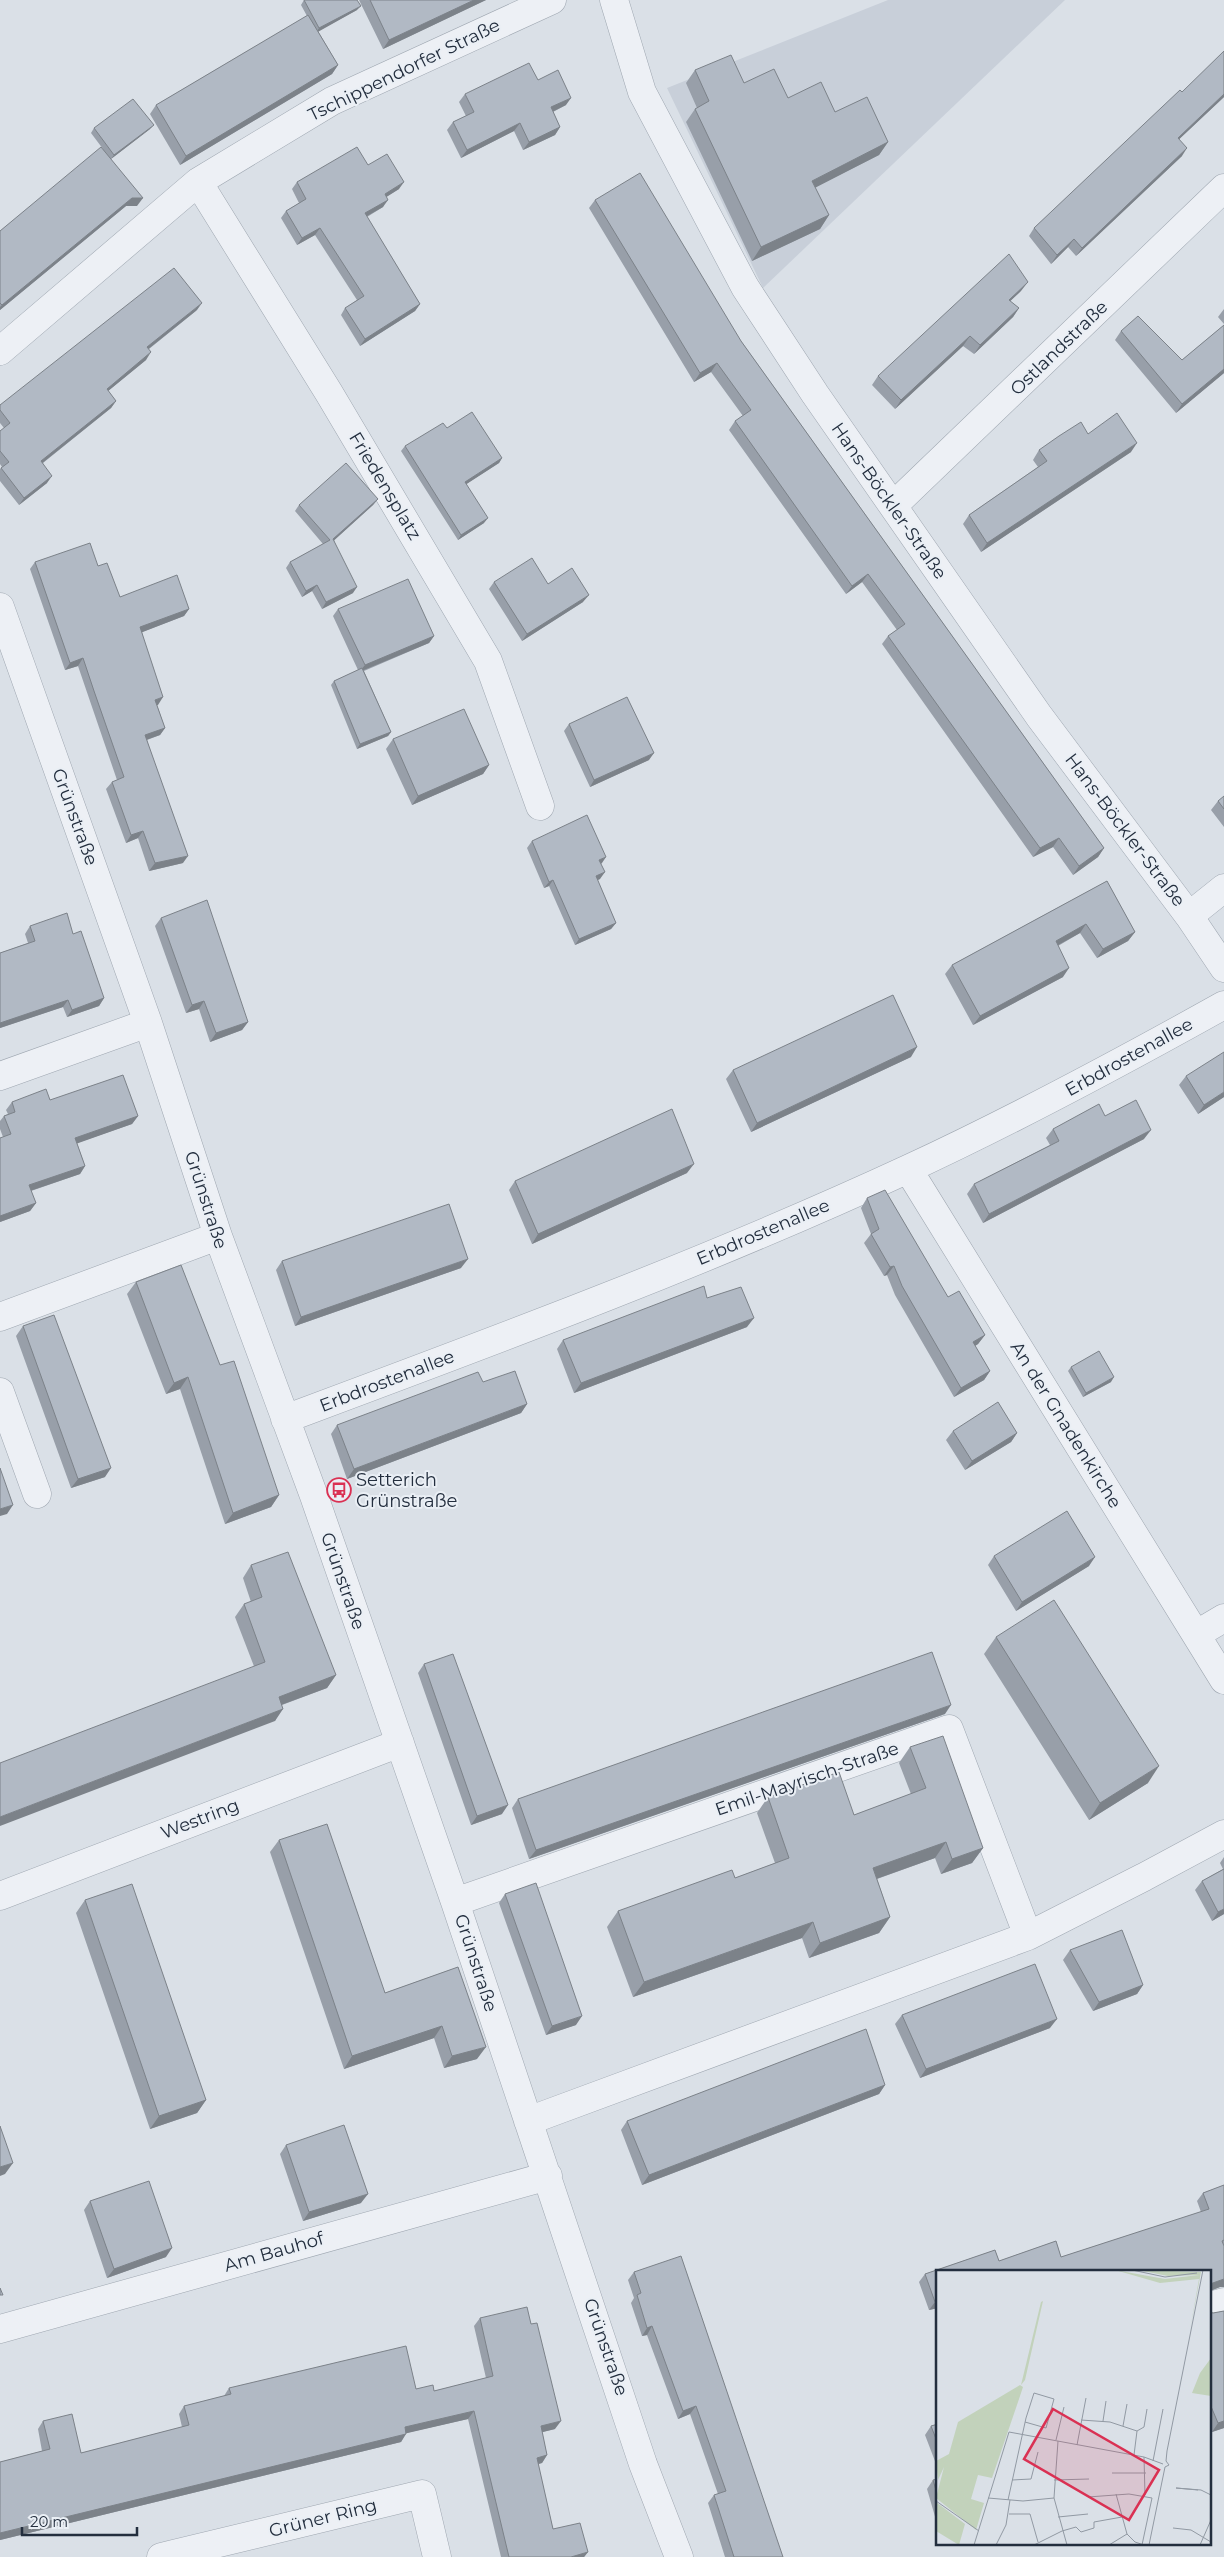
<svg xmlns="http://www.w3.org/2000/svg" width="1224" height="2557" viewBox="0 0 1224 2557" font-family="Montserrat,sans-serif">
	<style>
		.built { fill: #c8cfd9 }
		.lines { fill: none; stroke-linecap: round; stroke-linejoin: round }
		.minor-casing { stroke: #9fa7b1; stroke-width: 29 }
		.minor { stroke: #edf0f5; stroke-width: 28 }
		.wall { fill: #989fa9 }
		.shaded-wall { fill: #7c8289 }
		.building { fill: #b1b9c4; stroke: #7c8289 }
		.labels { text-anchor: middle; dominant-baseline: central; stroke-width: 4; stroke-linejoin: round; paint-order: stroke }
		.street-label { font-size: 18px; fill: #232e3e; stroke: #eaeff5 }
		.poi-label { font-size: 18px; fill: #232e3e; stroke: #eaeff5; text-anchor: start }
		.inset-road { fill: none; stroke: #9199a3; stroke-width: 1 }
		.view { fill: #da3153; fill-opacity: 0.15; stroke: #da3153; stroke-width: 2.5 }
		.inset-edge { fill: none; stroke: #232e3e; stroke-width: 2.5 }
	</style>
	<rect width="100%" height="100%" fill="#dae0e7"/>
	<!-- built -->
	<path class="built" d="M 888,0 L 1065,0 L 763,288 L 667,88 Z"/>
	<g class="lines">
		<!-- minor casing -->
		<g class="minor-casing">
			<path id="minor" d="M 614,0 L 642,92 L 745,287 L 815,394 L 1039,716 L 1189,916 L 1224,968
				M 198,182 L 329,393 L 488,661 L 540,806
				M 0,351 L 198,182 L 332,101 L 552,0
				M 893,506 L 1224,188
				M 0,607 L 148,1023 L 218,1236 L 314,1496 L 455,1902 L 643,2464 L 679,2557
				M 1189,916 L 1224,888
				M 0,1076 L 148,1023
				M 908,1169 L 1224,1680
				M 0,1317 L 218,1236
				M 0,1392 L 37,1494
				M 285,1419 C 494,1341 705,1263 908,1169 C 1016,1119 1120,1063 1224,1005
				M 1197,1634 L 1224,1618
				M 0,1896 L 400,1743
				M 455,1902 L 949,1729 L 1028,1936
				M 528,2121 L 1028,1936 L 1144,1877 L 1224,1834
				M 1210,2306 L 1224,2302
				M 0,2329 L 548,2176
				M 161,2557 L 422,2494 L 437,2557"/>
		</g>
		<!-- minor -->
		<use href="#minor" class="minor"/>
	</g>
	<!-- wall -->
	<path class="wall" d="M 304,0 L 357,10 L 318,31 L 338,65 L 332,74 L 180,165 L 150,114 L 156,105 L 307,16 L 301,5 Z
		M 359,0 L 486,0 L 383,49 Z
		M 695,70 L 744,83 L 788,98 L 835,112 L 888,142 L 879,155 L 815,187 L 829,215 L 820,229 L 752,261 L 686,122 L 695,109 L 697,108 L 686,83 Z
		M 538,80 L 566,105 L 553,112 L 560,127 L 555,135 L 523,150 L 514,131 L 461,158 L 447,130 L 453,122 L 466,116 L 459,102 L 465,94 Z
		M 1182,92 L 1224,97 L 1179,139 L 1182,156 L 1076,256 L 1068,247 L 1051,264 L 1029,236 L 1034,228 Z
		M 94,128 L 150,129 L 111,159 L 137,206 L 126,206 L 0,310 L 0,231 L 103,149 L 91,133 Z
		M 368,165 L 399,189 L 386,197 L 383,207 L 367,217 L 420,304 L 415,311 L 360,346 L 341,315 L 345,308 L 357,300 L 315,235 L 297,245 L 281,218 L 286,211 L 299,203 L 292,189 L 297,182 Z
		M 595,200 L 741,341 L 1104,848 L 1098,857 L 1073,875 L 1053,847 L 1033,857 L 882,644 L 888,636 L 897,630 L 862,582 L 846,594 L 729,430 L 735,421 L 743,416 L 711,372 L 694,382 L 589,208 Z
		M 1021,291 L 1010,301 L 1019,308 L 1013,317 L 974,354 L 963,346 L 895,409 L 872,385 L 878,376 Z
		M 1224,309 L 1224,324 L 1218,317 Z
		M 197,310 L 149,349 L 146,360 L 108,391 L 116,401 L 111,408 L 43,463 L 47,483 L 19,505 L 0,481 L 0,469 L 2,467 L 0,464 L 0,431 L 4,428 L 0,423 L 0,405 Z
		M 1224,325 L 1224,373 L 1176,413 L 1115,340 L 1121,331 L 1182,360 Z
		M 447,428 L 502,458 L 499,463 L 466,484 L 484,523 L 458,540 L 401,451 L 405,446 Z
		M 1088,434 L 1131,452 L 981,552 L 963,524 L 969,515 L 1038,467 L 1033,460 L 1039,450 Z
		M 378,499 L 373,505 L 334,540 L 353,593 L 322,609 L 312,591 L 302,597 L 286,568 L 290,562 L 323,544 L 295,511 L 299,505 Z
		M 35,562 L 98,566 L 120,597 L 189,609 L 184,616 L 142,632 L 158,705 L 157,705 L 165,728 L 160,735 L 147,740 L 183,863 L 149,871 L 138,838 L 126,843 L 106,789 L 112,782 L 117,780 L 78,666 L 65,670 L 30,569 Z
		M 494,582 L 548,584 L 583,602 L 522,641 L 489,589 Z
		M 338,609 L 434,636 L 429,643 L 364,671 L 391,732 L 388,736 L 357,749 L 331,685 L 334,681 L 358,670 L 333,616 Z
		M 569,724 L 649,760 L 590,787 L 564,731 Z
		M 393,739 L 489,765 L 483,774 L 412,805 L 386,749 Z
		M 1224,796 L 1224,827 L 1211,810 L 1218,801 Z
		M 532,841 L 602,863 L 601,864 L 600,879 L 597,880 L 616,923 L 611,929 L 575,945 L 549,886 L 544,888 L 527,848 Z
		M 1107,881 L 1135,932 L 1128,941 L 1097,958 L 1080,933 L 1058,946 L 1063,977 L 973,1025 L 945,974 L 952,965 Z
		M 161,918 L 248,1022 L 242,1030 L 210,1042 L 199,1009 L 186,1013 L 155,926 Z
		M 30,926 L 73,934 L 104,998 L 99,1006 L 67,1017 L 63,1007 L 0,1028 L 0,953 L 28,943 L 25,934 Z
		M 911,1057 L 751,1132 L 726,1079 L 733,1070 Z
		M 1186,1076 L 1224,1097 L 1198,1114 L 1179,1085 Z
		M 50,1100 L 138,1116 L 132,1124 L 77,1143 L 85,1166 L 80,1174 L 31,1191 L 36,1203 L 30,1211 L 0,1222 L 0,1138 L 3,1137 L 0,1129 L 0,1121 L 4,1116 L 8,1114 L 6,1110 L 12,1102 Z
		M 1105,1116 L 1144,1139 L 983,1223 L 967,1194 L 974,1184 L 1050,1145 L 1046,1138 L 1053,1129 Z
		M 687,1173 L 532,1244 L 509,1190 L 515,1181 Z
		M 867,1198 L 948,1297 L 985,1335 L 978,1344 L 975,1346 L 990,1371 L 984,1380 L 954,1397 L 895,1295 L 887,1275 L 884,1276 L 864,1243 L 871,1234 L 861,1208 Z
		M 282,1261 L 461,1268 L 295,1326 L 276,1270 Z
		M 136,1282 L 279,1495 L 271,1507 L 225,1524 L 180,1389 L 166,1394 L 127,1294 Z
		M 707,1298 L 747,1327 L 574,1393 L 557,1349 L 563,1340 Z
		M 23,1326 L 105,1477 L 71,1488 L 16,1336 Z
		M 1071,1367 L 1111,1382 L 1083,1397 L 1068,1371 Z
		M 483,1382 L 527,1404 L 521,1413 L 347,1479 L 331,1434 L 337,1425 Z
		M 953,1431 L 1017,1433 L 1011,1442 L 965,1470 L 946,1440 Z
		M 994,1556 L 1089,1566 L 1016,1611 L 988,1565 Z
		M 251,1565 L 336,1675 L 327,1688 L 282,1705 L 275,1721 L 235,1617 L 244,1604 L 251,1602 L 243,1578 Z
		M 996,1637 L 1148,1783 L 1089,1820 L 984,1654 Z
		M 424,1664 L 502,1814 L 471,1825 L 418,1673 Z
		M 945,1714 L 529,1859 L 512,1808 L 518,1799 Z
		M 910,1747 L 983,1848 L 972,1863 L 941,1874 L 935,1858 L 877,1879 L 890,1917 L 879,1933 L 809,1958 L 802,1938 L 633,1997 L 607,1927 L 618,1911 L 735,1878 L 775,1863 L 757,1813 L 768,1797 L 854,1815 L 911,1794 L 899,1763 Z
		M 279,1840 L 385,1993 L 458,1967 L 477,2059 L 444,2068 L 434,2038 L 344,2069 L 270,1852 Z
		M 1224,1857 L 1224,1914 L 1212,1921 L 1195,1890 L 1202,1881 L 1223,1869 L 1220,1863 Z
		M 505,1894 L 576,2025 L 546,2035 L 499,1903 Z
		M 85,1900 L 206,2100 L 197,2113 L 150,2129 L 76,1913 Z
		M 1070,1950 L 1143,1985 L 1137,1994 L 1093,2011 L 1063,1960 Z
		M 902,2015 L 1050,2028 L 920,2078 L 895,2024 Z
		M 885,2085 L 879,2094 L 642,2185 L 621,2130 L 627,2121 Z
		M 286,2145 L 361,2203 L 303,2221 L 280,2154 Z
		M 1224,2185 L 1224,2287 L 1220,2287 L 1210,2291 L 1210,2271 L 938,2271 L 938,2308 L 929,2310 L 919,2282 L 925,2274 L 995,2250 L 999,2261 L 1056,2241 L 1061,2257 L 1201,2212 L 1197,2201 L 1203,2193 Z
		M 90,2201 L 166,2257 L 107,2278 L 84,2210 Z
		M 634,2272 L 783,2557 L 725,2557 L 708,2503 L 714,2495 L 718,2494 L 690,2414 L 678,2419 L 647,2335 L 642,2336 L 631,2303 L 634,2298 L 628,2280 Z
		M 1224,2311 L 1224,2428 L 1212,2432 L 1210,2427 L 1210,2312 L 1213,2313 Z
		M 480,2318 L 555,2429 L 542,2432 L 547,2455 L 542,2463 L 538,2464 L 553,2529 L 588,2552 L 584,2557 L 501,2557 L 468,2419 L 406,2433 L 401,2442 L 0,2540 L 0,2462 L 42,2451 L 38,2429 L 43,2421 L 81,2453 L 182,2427 L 179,2414 L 184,2406 L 224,2396 L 229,2388 L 416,2389 L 434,2391 L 486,2378 L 474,2326 Z
		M 938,2424 L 938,2469 L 925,2435 L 931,2426 Z
		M 938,2479 L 938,2520 L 936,2520 L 927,2489 L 933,2480 Z"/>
	<!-- shaded-wall -->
	<path class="shaded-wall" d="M 474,0 L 486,0 L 383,49 L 389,40 Z
		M 361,6 L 357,10 L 316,33 L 319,28 Z
		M 338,65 L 332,74 L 180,165 L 186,156 Z
		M 1224,94 L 1224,97 L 1172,146 L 1178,138 Z
		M 571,98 L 566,105 L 546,115 L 551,107 Z
		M 520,123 L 514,131 L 461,158 L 467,150 Z
		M 154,125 L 150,129 L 111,159 L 114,155 Z
		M 560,127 L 555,135 L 523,150 L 529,142 Z
		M 888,142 L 879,155 L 803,194 L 812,181 Z
		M 1187,148 L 1182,156 L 1076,256 L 1082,248 Z
		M 404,182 L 399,189 L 380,201 L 385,194 Z
		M 132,198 L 143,198 L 137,206 L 126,206 L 0,310 L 0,307 L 2,305 Z
		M 388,200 L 383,207 L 360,220 L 365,213 Z
		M 829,215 L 820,229 L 752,261 L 761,247 Z
		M 320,228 L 315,235 L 297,245 L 302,238 Z
		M 1074,239 L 1068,247 L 1051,264 L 1057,255 Z
		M 1028,282 L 1021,291 L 1002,309 L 1009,300 Z
		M 202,303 L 197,310 L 142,354 L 147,347 Z
		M 420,304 L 415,311 L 360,346 L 365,339 Z
		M 1019,308 L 1013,317 L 974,354 L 980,345 Z
		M 970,336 L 963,346 L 895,409 L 901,400 Z
		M 151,352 L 146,360 L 102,396 L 107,389 Z
		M 717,363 L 711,372 L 694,382 L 700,373 Z
		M 1224,369 L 1224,373 L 1176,413 L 1182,404 Z
		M 116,401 L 111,408 L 36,468 L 41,461 Z
		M 1137,443 L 1131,452 L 981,552 L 987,543 Z
		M 502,458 L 499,463 L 462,487 L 465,482 Z
		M 52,476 L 47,483 L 19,505 L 24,498 Z
		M 378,499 L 373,505 L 329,545 L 333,539 Z
		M 488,518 L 484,523 L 458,540 L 461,535 Z
		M 868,574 L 862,582 L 846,594 L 852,586 Z
		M 317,585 L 312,591 L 302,597 L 306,591 Z
		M 357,587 L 353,593 L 322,609 L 326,602 Z
		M 589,595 L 583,602 L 522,641 L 527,634 Z
		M 189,609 L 184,616 L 135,635 L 140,627 Z
		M 434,636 L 429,643 L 359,672 L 365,665 Z
		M 83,658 L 78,666 L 65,670 L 70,663 Z
		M 163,697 L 158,705 L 150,707 L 155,700 Z
		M 165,728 L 160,735 L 140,742 L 145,735 Z
		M 391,732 L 388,736 L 357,749 L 360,744 Z
		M 654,753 L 649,760 L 590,787 L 594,780 Z
		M 489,765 L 483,774 L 412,805 L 418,796 Z
		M 143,831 L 138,838 L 126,843 L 131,835 Z
		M 1059,838 L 1053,847 L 1033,857 L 1040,848 Z
		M 1104,848 L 1098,857 L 1073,875 L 1079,866 Z
		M 188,856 L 183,863 L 149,871 L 155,863 Z
		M 606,857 L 602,863 L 594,866 L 599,860 Z
		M 605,872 L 600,879 L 591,883 L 596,876 Z
		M 553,880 L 549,886 L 544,888 L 549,882 Z
		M 616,923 L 611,929 L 575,945 L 579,939 Z
		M 1086,924 L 1080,933 L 1049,950 L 1056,941 Z
		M 1135,932 L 1128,941 L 1097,958 L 1103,949 Z
		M 1069,968 L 1063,977 L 973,1025 L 980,1016 Z
		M 104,998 L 99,1006 L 67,1017 L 72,1010 Z
		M 68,1000 L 63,1007 L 0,1028 L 0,1023 Z
		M 204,1001 L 199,1009 L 186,1013 L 192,1005 Z
		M 248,1022 L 242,1030 L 210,1042 L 216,1033 Z
		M 917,1047 L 911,1057 L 751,1132 L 757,1123 Z
		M 1224,1092 L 1224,1097 L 1198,1114 L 1204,1105 Z
		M 138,1116 L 132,1124 L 70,1146 L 75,1138 Z
		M 1151,1130 L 1144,1139 L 983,1223 L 989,1214 Z
		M 694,1164 L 687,1173 L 532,1244 L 538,1234 Z
		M 85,1166 L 80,1174 L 24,1193 L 29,1185 Z
		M 36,1203 L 30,1211 L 0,1222 L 0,1216 Z
		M 468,1259 L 461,1268 L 295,1326 L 301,1317 Z
		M 894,1266 L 887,1275 L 884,1276 L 890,1267 Z
		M 754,1318 L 747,1327 L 574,1393 L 581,1383 Z
		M 985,1335 L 978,1344 L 967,1351 L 973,1342 Z
		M 990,1371 L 984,1380 L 954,1397 L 961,1388 Z
		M 188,1377 L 180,1389 L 166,1394 L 174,1383 Z
		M 1114,1377 L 1111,1382 L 1083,1397 L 1086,1393 Z
		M 527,1404 L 521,1413 L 347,1479 L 354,1469 Z
		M 1017,1433 L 1011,1442 L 965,1470 L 972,1461 Z
		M 111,1468 L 105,1477 L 71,1488 L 78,1479 Z
		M 279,1495 L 271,1507 L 225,1524 L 233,1513 Z
		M 13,1505 L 7,1514 L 0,1516 L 0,1509 Z
		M 1095,1557 L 1089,1566 L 1016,1611 L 1022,1602 Z
		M 336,1675 L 327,1688 L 270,1709 L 279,1697 Z
		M 951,1705 L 945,1714 L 529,1859 L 536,1850 Z
		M 283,1709 L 275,1721 L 0,1826 L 0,1817 Z
		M 1159,1766 L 1148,1783 L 1089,1820 L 1100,1803 Z
		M 508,1805 L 502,1814 L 471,1825 L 477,1816 Z
		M 946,1842 L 935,1858 L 862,1884 L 873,1868 Z
		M 983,1848 L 972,1863 L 941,1874 L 952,1859 Z
		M 1224,1909 L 1224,1914 L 1212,1921 L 1218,1912 Z
		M 890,1917 L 879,1933 L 809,1958 L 820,1943 Z
		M 813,1922 L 802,1938 L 633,1997 L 644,1982 Z
		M 1143,1985 L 1137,1994 L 1093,2011 L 1099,2002 Z
		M 582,2016 L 576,2025 L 546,2035 L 552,2026 Z
		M 1057,2019 L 1050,2028 L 920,2078 L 926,2069 Z
		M 442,2026 L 434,2038 L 344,2069 L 352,2056 Z
		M 486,2047 L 477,2059 L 444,2068 L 452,2056 Z
		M 885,2085 L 879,2094 L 642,2185 L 649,2175 Z
		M 206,2100 L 197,2113 L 150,2129 L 159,2116 Z
		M 13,2163 L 5,2174 L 0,2176 L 0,2167 Z
		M 368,2194 L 361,2203 L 303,2221 L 309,2212 Z
		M 172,2248 L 166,2257 L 107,2278 L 114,2269 Z
		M 1224,2279 L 1224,2287 L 1220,2287 L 1210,2291 L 1210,2284 Z
		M 938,2301 L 938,2308 L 929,2310 L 935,2302 Z
		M 652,2326 L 647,2335 L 642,2336 L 647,2328 Z
		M 696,2406 L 690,2414 L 678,2419 L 683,2411 Z
		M 474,2411 L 468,2419 L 399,2435 L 405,2427 Z
		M 561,2421 L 555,2429 L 535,2434 L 541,2426 Z
		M 1224,2421 L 1224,2428 L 1212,2432 L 1218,2423 Z
		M 406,2434 L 401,2442 L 0,2540 L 0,2533 Z
		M 547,2455 L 542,2463 L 531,2466 L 537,2458 Z
		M 588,2552 L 584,2557 L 570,2557 L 571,2556 Z"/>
	<!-- building -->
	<path class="building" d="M 304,0 L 357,0 L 361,6 L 319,28 Z
		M 370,0 L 474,0 L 389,40 Z
		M 308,15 L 338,65 L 186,156 L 156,105 Z
		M 1224,51 L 1224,94 L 1178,138 L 1187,148 L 1082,248 L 1074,239 L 1057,255 L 1034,228 L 1180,90 L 1182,92 Z
		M 731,55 L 744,83 L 774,69 L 788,98 L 821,82 L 835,112 L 867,97 L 888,142 L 812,181 L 829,215 L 761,247 L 695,109 L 709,101 L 695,70 Z
		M 529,63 L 538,80 L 558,70 L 571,98 L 551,107 L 560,127 L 529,142 L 520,123 L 467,150 L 453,122 L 474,112 L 465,94 Z
		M 133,99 L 154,125 L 114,155 L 94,128 Z
		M 101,147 L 143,198 L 132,198 L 2,305 L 0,303 L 0,231 Z
		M 357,147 L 368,165 L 387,154 L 404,182 L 385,194 L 388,200 L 365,213 L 420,304 L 365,339 L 345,308 L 364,296 L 320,228 L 302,238 L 286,211 L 306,199 L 297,182 Z
		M 640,173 L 741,341 L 1104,848 L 1079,866 L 1059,838 L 1040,848 L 888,636 L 905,624 L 868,574 L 852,586 L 735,421 L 751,410 L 717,363 L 700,373 L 595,200 Z
		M 1009,254 L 1028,282 L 1009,300 L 1019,308 L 980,345 L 970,336 L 901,400 L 878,376 Z
		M 174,268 L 202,303 L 147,347 L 151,352 L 107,389 L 116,401 L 41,461 L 52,476 L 24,498 L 1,468 L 9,462 L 0,451 L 0,431 L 10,423 L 0,410 L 0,405 Z
		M 1138,316 L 1182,360 L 1224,325 L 1224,369 L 1182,404 L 1121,331 Z
		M 472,412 L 502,458 L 465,482 L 488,518 L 461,535 L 405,446 L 443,423 L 447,428 Z
		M 1117,413 L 1137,443 L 987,543 L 969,515 L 1047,461 L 1039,450 L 1059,436 L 1081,422 L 1088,434 Z
		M 346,463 L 378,499 L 333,539 L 357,587 L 326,602 L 317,585 L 306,591 L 290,562 L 330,540 L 299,505 Z
		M 90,543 L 98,566 L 107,563 L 120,597 L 177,575 L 189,609 L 140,627 L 163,697 L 155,700 L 165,728 L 145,735 L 188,856 L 155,863 L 143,831 L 131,835 L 112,782 L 124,777 L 94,691 L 83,658 L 70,663 L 35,562 Z
		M 532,558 L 548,584 L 572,568 L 589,595 L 527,634 L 494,582 Z
		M 408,579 L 434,636 L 365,665 L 338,609 Z
		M 362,668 L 391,732 L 360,744 L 334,681 Z
		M 627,697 L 654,753 L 594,780 L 569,724 Z
		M 464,709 L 489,765 L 418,796 L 393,739 Z
		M 1224,796 L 1224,809 L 1218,801 Z
		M 587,815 L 606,857 L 599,860 L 605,872 L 596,876 L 616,923 L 579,939 L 553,880 L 549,882 L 532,841 Z
		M 1107,881 L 1135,932 L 1103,949 L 1086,924 L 1056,941 L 1069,968 L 980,1016 L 952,965 Z
		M 207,900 L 248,1022 L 216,1033 L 204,1001 L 192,1005 L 161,918 Z
		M 67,913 L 73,934 L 81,931 L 104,998 L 72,1010 L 68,1000 L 0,1023 L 0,953 L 35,941 L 30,926 Z
		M 893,995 L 917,1047 L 757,1123 L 733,1070 Z
		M 1224,1052 L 1224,1092 L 1204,1105 L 1186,1076 Z
		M 123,1075 L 138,1116 L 75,1138 L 85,1166 L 29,1185 L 36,1203 L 0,1216 L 0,1138 L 11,1134 L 4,1116 L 15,1112 L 12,1102 L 46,1089 L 50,1100 Z
		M 1136,1100 L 1151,1130 L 989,1214 L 974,1184 L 1059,1141 L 1053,1129 L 1099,1104 L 1105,1116 Z
		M 672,1109 L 694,1164 L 538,1234 L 515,1181 Z
		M 885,1190 L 948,1297 L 959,1291 L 985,1335 L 973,1342 L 990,1371 L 961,1388 L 902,1286 L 894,1266 L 890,1267 L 871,1234 L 879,1229 L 867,1198 Z
		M 449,1204 L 468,1259 L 301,1317 L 282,1261 Z
		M 181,1265 L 220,1365 L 234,1361 L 279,1495 L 233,1513 L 188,1377 L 174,1383 L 136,1282 Z
		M 704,1286 L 707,1298 L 741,1287 L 754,1318 L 581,1383 L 563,1340 Z
		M 54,1315 L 111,1468 L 78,1479 L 23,1326 Z
		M 1099,1351 L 1114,1377 L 1086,1393 L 1071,1367 Z
		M 515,1371 L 527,1404 L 354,1469 L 337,1425 L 478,1372 L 483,1382 Z
		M 998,1402 L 1017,1433 L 972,1461 L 953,1431 Z
		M 0,1468 L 13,1505 L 0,1509 Z
		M 1067,1511 L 1095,1557 L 1022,1602 L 994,1556 Z
		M 288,1552 L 336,1675 L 279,1697 L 283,1709 L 0,1817 L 0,1763 L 265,1662 L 244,1604 L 262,1597 L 251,1565 Z
		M 1054,1600 L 1159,1766 L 1100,1803 L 996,1637 Z
		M 932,1652 L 951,1705 L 536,1850 L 518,1799 Z
		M 453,1654 L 508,1805 L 477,1816 L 424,1664 Z
		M 943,1736 L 983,1848 L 952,1859 L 946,1842 L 873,1868 L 890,1917 L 820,1943 L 813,1922 L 644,1982 L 618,1911 L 732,1870 L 735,1878 L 789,1858 L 768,1797 L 839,1772 L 854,1815 L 926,1788 L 910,1747 Z
		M 327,1824 L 385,1993 L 458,1967 L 486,2047 L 452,2056 L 442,2026 L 352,2056 L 279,1840 Z
		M 1224,1869 L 1224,1909 L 1218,1912 L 1202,1881 Z
		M 536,1883 L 582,2016 L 552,2026 L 505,1894 Z
		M 132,1884 L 206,2100 L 159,2116 L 85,1900 Z
		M 1122,1930 L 1143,1985 L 1099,2002 L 1070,1950 Z
		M 1035,1964 L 1057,2019 L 926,2069 L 902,2015 Z
		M 866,2029 L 885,2085 L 649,2175 L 627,2121 Z
		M 344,2125 L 368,2194 L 309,2212 L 286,2145 Z
		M 0,2126 L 13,2163 L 0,2167 Z
		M 149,2181 L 172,2248 L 114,2269 L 90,2201 Z
		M 1224,2185 L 1224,2240 L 1222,2241 L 1224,2246 L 1224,2279 L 1210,2284 L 1210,2271 L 938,2271 L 938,2301 L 935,2302 L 925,2274 L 995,2250 L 999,2261 L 1056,2241 L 1061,2257 L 1209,2209 L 1203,2193 Z
		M 681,2256 L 783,2557 L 734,2557 L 714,2495 L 726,2491 L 696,2406 L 683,2411 L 652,2326 L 647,2328 L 637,2295 L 641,2293 L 634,2272 Z
		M 0,2288 L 3,2295 L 0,2295 Z
		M 527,2307 L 531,2324 L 537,2323 L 561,2421 L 541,2426 L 547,2455 L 537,2458 L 553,2529 L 580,2523 L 588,2552 L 571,2557 L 509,2557 L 474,2411 L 405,2427 L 406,2434 L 0,2533 L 0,2462 L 50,2449 L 43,2421 L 72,2414 L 81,2453 L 189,2425 L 184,2406 L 231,2394 L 229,2388 L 406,2346 L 416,2389 L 433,2385 L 434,2391 L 493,2376 L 480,2318 Z
		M 1224,2311 L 1224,2421 L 1218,2423 L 1210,2404 L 1210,2312 L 1213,2313 Z
		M 938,2424 L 938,2444 L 931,2426 Z
		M 938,2479 L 938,2497 L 933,2480 Z"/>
	<!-- icons -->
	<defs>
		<g id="bus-ring" transform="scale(1.25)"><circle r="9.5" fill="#eaeff5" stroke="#da3153" stroke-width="1.5"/><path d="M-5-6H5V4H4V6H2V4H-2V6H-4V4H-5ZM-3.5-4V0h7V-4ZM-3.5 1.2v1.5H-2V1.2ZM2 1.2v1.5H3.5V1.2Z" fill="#da3153"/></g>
	</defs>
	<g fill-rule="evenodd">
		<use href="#bus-ring" x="339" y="1490"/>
	</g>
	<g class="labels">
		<!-- street labels -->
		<g class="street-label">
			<text transform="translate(404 70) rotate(-26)">Tschippendorfer Straße</text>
			<text transform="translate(1059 348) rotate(-44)">Ostlandstraße</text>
			<text transform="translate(385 486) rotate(59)">Friedensplatz</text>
			<text transform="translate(889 501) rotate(55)">Hans-Böckler-Straße</text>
			<text transform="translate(75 817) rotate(70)">Grünstraße</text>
			<text transform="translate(1125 830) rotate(53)">Hans-Böckler-Straße</text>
			<text transform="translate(1129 1057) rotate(-29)">Erbdrostenallee</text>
			<text transform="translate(206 1200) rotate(72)">Grünstraße</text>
			<text transform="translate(763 1232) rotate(-23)">Erbdrostenallee</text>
			<text transform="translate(387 1381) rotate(-21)">Erbdrostenallee</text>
			<text transform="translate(1066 1425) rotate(58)">An der Gnadenkirche</text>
			<text transform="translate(343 1581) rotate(71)">Grünstraße</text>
			<text transform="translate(807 1779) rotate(-19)">Emil-Mayrisch-Straße</text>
			<text transform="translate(200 1819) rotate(-21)">Westring</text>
			<text transform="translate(476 1963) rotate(72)">Grünstraße</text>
			<text transform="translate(274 2252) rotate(-16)">Am Bauhof</text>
			<text transform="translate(606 2347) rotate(71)">Grünstraße</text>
			<text transform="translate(323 2518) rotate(-14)">Grüner Ring</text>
		</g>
		<!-- poi labels -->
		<g class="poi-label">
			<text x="356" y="1480">Setterich<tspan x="356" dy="21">Grünstraße</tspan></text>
		</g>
	</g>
	<!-- overview -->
	<g transform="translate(936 2270)">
		<rect width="275" height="275" fill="#dae0e7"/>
		<path d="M 179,0 L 229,9 L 263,5 L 232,6 L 202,0 L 265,2 L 254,60 L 263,9 L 224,13 ZM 107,31 L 89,110 L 85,115 L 105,32 ZM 275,88 L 275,126 L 256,123 L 264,103 ZM 84,115 L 87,117 L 82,132 L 56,208 L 42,205 L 35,229 L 48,233 L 40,260 L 0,228 L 8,197 L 2,210 L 0,191 L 13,184 L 22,152 ZM 0,232 L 29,254 L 23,275 L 0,261 Z" fill="#c2d2bb"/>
		<path class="inset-road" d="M 196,0 L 229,7 L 261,3M 145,150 L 174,152 L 201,161M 167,151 L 170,131M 187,156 L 191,134M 201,161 L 208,157 L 211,139M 120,170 L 128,137M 122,171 L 118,228 L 131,275M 141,175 L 150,128M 198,185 L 201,161M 208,187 L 209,225M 217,191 L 227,139M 229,197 L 233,195 L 230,191 L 231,181 L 267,0M 176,203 L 210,203M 76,210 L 95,209 L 102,182M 118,210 L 153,209M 262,220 L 240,218 L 265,220 L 275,225M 180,224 L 191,264 L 199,272 L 208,275M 152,227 L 193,224 L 216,228 L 206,275M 52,228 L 87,231 L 118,228M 72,230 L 90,148 L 98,123 L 118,129 L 110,158 L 89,152M 0,231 L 43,261M 73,244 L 94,244 L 102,272M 122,247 L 152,244M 237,258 L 255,260 L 275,272M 38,275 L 73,162 L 208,187 L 227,194M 60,275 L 70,255 L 74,230M 98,275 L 126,261 L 140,257 L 145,262 L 158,258 L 158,252 L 186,247M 173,275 L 191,264M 213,275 L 229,197M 264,275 L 275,250"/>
		<path class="view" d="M 117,139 L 223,200 L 193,250 L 88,189 Z"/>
		<rect width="275" height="275" class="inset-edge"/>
	</g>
	<!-- scale -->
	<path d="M22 2527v8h115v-8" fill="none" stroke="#232e3e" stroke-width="2.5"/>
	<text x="30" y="2527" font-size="15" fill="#232e3e" stroke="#eaeff5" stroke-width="4" paint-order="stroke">20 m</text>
</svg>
